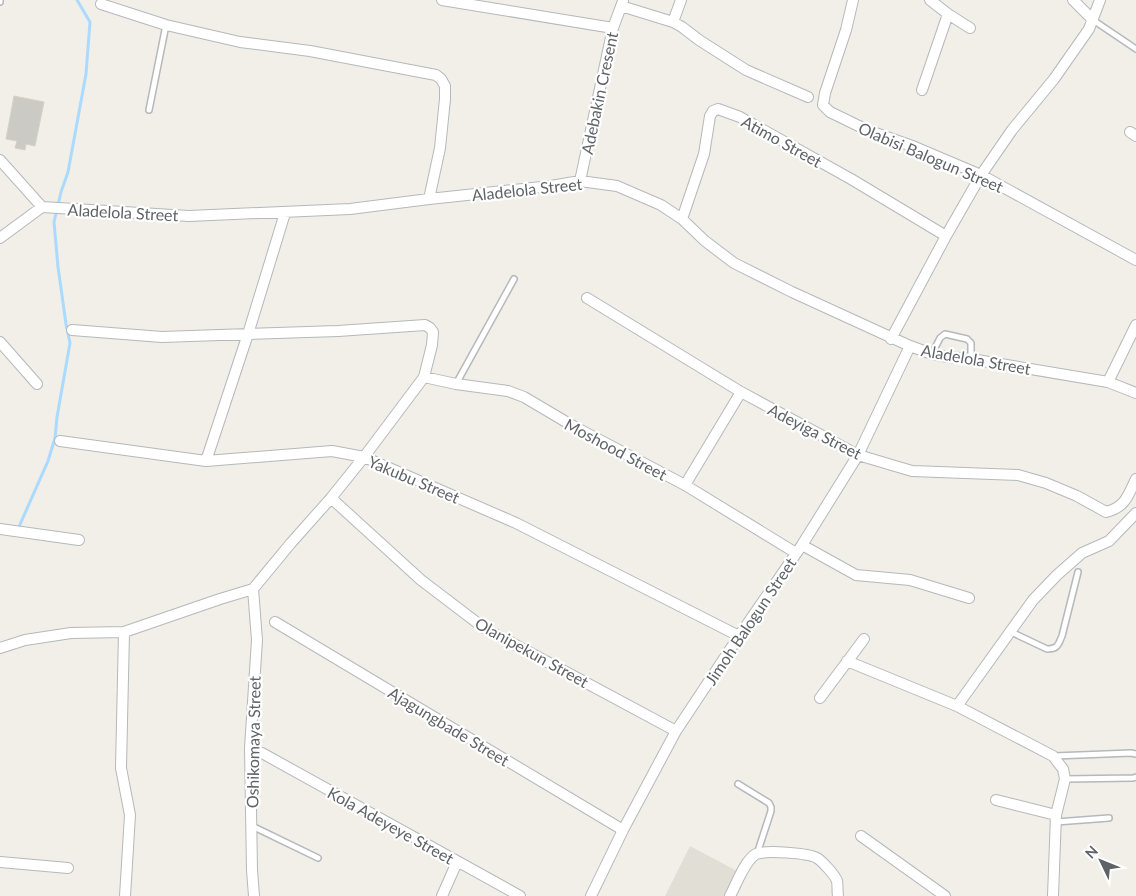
<svg xmlns="http://www.w3.org/2000/svg" width="1136" height="896" viewBox="0 0 1136 896" font-family="Lato,sans-serif">
	<style>
		.education { fill: #e1ded6 }
		.lines { fill: none; stroke-linecap: round; stroke-linejoin: round }
		.stream { stroke: #aadaff; stroke-width: 3 }
		.building { fill: #cccac5; stroke: #d6d1c6 }
		.lane-casing { stroke: #b5b8bc; stroke-width: 8 }
		.street-casing { stroke: #b5b8bc; stroke-width: 12 }
		.lane { stroke: #fff; stroke-width: 5 }
		.street { stroke: #fff; stroke-width: 10 }
		.labels { text-anchor: middle; dominant-baseline: central; stroke-width: 4.5; stroke-linejoin: round; paint-order: stroke }
		.street-label { font-size: 16px; fill: #5f6368; stroke: #fff }
	</style>
	<rect width="100%" height="100%" fill="#f1efe8"/>
	<!-- education -->
	<path class="education" d="M 690,846 L 737,871 L 724,896 L 665,896 Z"/>
	<g class="lines">
		<!-- stream -->
		<path class="stream" d="M 18,529 L 48,461 L 55,438 L 57,417 L 70,343 L 66,324 L 58,267 L 54,222 L 61,192 L 68,172 L 86,74 L 90,22 L 77,0"/>
	</g>
	<!-- building -->
	<path class="building" d="M 14,96 L 44,102 L 35,146 L 26,144 L 25,150 L 15,148 L 17,141 L 6,139 Z"/>
	<g class="lines">
		<!-- lane casing -->
		<g class="lane-casing">
			<path id="lane" d="M 0,2 L 0,0
				M 1093,20 L 1136,49
				M 149,110 L 166,25
				M 932,354 L 940,338 L 945,334 L 967,339 L 971,343 L 971,359
				M 456,384 L 514,279
				M 1011,632 L 1047,649 C 1058,649 1058,645 1062,636 L 1078,572
				M 1054,756 L 1131,753 L 1136,754
				M 1065,779 L 1133,778 L 1136,777
				M 738,784 L 769,803 L 771,807 L 771,811 L 757,854
				M 1056,822 L 1109,818
				M 252,826 L 318,858"/>
		</g>
		<!-- street casing -->
		<g class="street-casing">
			<path id="street" d="M 442,0 L 613,28
				M 853,0 L 846,30 L 825,93 L 823,105 L 830,112 L 867,130 L 915,147 L 981,175 L 1136,260
				M 930,0 L 948,14 L 970,28
				M 1073,0 L 1093,20
				M 101,4 L 166,25 L 240,42 L 310,51 L 436,75 L 441,79 L 445,86 L 445,99 L 440,148 L 429,199
				M 621,6 L 673,22 L 682,27 L 699,40 L 746,70 L 808,97
				M 673,22 L 681,0
				M 922,90 L 948,14
				M 1130,132 L 1136,136
				M 0,160 L 42,207
				M 580,181 L 613,28 L 623,1
				M 682,219 L 704,154 L 710,116 L 713,111 L 718,109 L 740,117 L 851,179 L 946,236
				M 0,238 L 42,207 L 189,216 L 350,209 L 429,199 L 551,186 L 580,181 L 617,186 L 661,205 L 682,219 L 705,241 L 734,263 L 792,292 L 910,346 L 932,354 L 948,357 L 971,359 L 1108,382 L 1136,393
				M 587,298 L 741,392 L 858,455 L 912,471 L 1018,475 L 1046,483 L 1077,496 L 1106,512 C 1126,507 1128,495 1136,479
				M 891,339 L 946,236 L 981,175 L 1012,130 L 1054,79 L 1089,29 L 1100,0
				M 0,342 L 37,384
				M 424,377 L 456,384 L 508,391 L 524,397 L 573,426 L 685,485 L 796,553
				M 1108,382 L 1136,325
				M 60,441 L 206,461 L 332,451 L 364,457 L 516,523 L 739,636
				M 206,461 L 248,334 L 285,213
				M 685,485 L 741,392
				M 331,498 L 421,580 L 484,628 L 676,731
				M 0,529 L 79,540
				M 802,545 L 856,575 L 910,580 L 969,598
				M 253,589 L 257,640 L 250,748 L 252,870 L 254,896
				M 275,622 L 623,830
				M 124,632 L 121,768 L 130,815 L 125,896
				M 0,648 L 25,640 L 71,633 L 124,632 L 220,599 L 253,589 L 291,543 L 331,498 L 364,457 L 424,377 L 432,345 L 433,332 L 430,328 L 425,325 L 338,331 L 162,337 L 72,330
				M 847,661 L 957,706 L 1053,756 L 1063,769 L 1065,779 L 1056,815 L 1053,896
				M 820,698 L 864,639
				M 957,706 L 1033,600 L 1057,575 L 1082,553 L 1109,541 L 1136,513
				M 262,753 L 520,896
				M 996,800 L 1056,815
				M 861,836 L 945,896
				M 0,862 L 68,868
				M 442,896 L 457,862
				M 591,896 L 623,830 L 676,731 L 739,636 L 802,545 L 858,455 L 910,346
				M 730,896 C 736,885 745,860 756,854 C 766,850 808,853 817,858 C 822,861 835,875 837,881 C 838,885 837,891 838,896"/>
		</g>
		<!-- lane -->
		<use href="#lane" class="lane"/>
		<!-- street -->
		<use href="#street" class="street"/>
	</g>
	<g class="labels">
		<!-- street labels -->
		<g class="street-label">
			<text transform="translate(599 93) rotate(-78)">Adebakin Cresent</text>
			<text transform="translate(782 141) rotate(29)">Atimo Street</text>
			<text transform="translate(931 157) rotate(23)">Olabisi Balogun Street</text>
			<text transform="translate(527 189) rotate(-6)">Aladelola Street</text>
			<text transform="translate(123 212) rotate(3)">Aladelola Street</text>
			<text transform="translate(976 359) rotate(10)">Aladelola Street</text>
			<text transform="translate(815 431) rotate(27)">Adeyiga Street</text>
			<text transform="translate(616 449) rotate(28)">Moshood Street</text>
			<text transform="translate(414 479) rotate(23)">Yakubu Street</text>
			<text transform="translate(750 621) rotate(-56)">Jimoh Balogun Street</text>
			<text transform="translate(532 652) rotate(29)">Olanipekun Street</text>
			<text transform="translate(449 726) rotate(31)">Ajagungbade Street</text>
			<text transform="translate(253 742) rotate(-89)">Oshikomaya Street</text>
			<text transform="translate(391 825) rotate(29)">Kola Adeyeye Street</text>
		</g>
	</g>
	<!-- north arrow -->
	<g transform="translate(1101 861) rotate(313)" stroke="#ffffff" stroke-width="4" paint-order="stroke">
	<path d="M0-4L9 19L0 12L-9 19Z" fill="#5f6368"/>
	<text y="-8" font-size="14" font-weight="bold" text-anchor="middle" fill="#5f6368">N</text>
	</g>
</svg>
